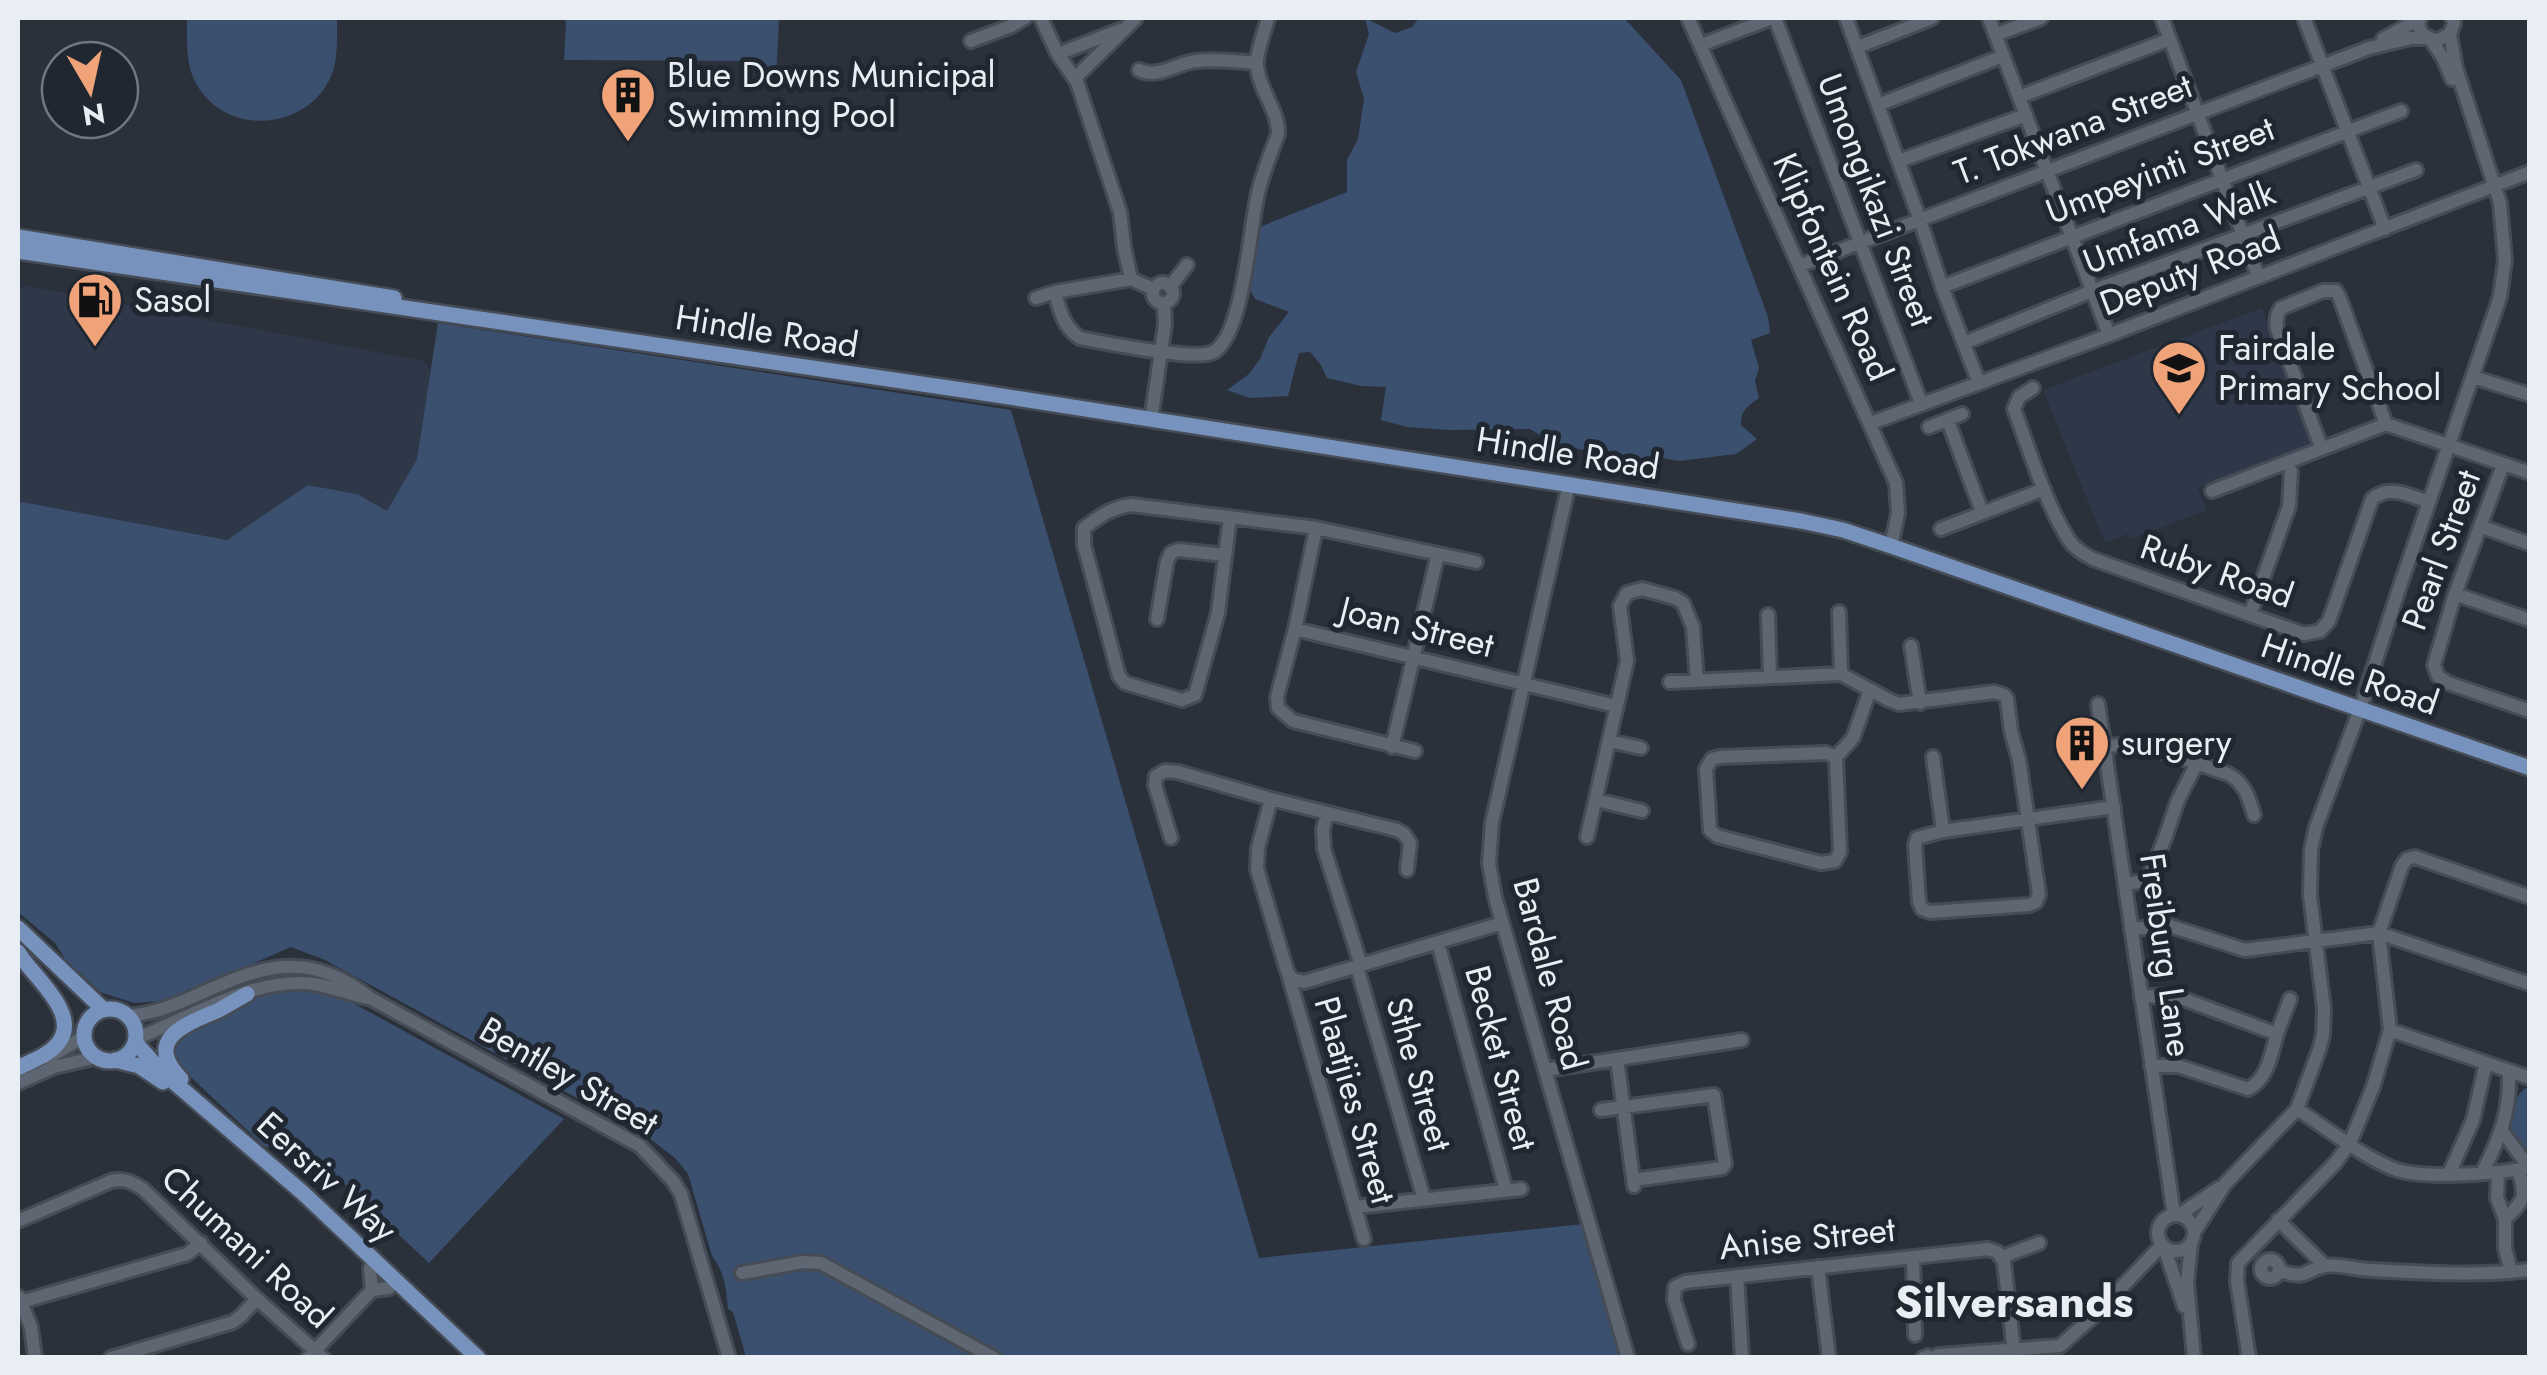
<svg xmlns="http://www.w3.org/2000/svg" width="2547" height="1375" viewBox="0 0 2547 1375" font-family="Jost,sans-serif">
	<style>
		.built { fill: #2e3848 }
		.green { fill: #3b4f6e }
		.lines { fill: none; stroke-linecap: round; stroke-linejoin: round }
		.minor-casing { stroke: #464c55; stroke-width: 18 }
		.major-casing { stroke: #464c55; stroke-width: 20 }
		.minor { stroke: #5e6671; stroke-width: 12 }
		.major { stroke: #7692bd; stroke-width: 15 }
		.labels { text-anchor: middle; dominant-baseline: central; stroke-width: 10; stroke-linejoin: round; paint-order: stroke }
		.poi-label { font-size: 35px; fill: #e9eef5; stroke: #212731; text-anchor: start }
		.street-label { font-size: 35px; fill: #e9eef5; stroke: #212731 }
		.district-label { font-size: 45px; font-weight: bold; fill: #e9eef5; stroke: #212731 }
	</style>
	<rect width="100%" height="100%" fill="#2a313b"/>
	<!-- built -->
	<path class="built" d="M 23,285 L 424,361 L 431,371 L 417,459 L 387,511 L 357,494 L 308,485 L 228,540 L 22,502 L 18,504 L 18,287 L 22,288 Z
		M 2262,308 L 2313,444 L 2198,488 L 2207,510 L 2130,539 L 2128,534 L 2105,543 L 2043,390 Z"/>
	<!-- green -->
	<path class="green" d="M 187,18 L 337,18 C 337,35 338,55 333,71 C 313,130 228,139 197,85 C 185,65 187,40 187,18 Z
		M 565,18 L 779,18 L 776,78 L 766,68 L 748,61 L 564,60 L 566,24 Z
		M 1365,18 L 1395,33 L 1412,27 L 1419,18 L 1624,18 L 1681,80 L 1768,317 L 1770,333 L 1751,340 L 1759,368 L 1755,381 L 1759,398 C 1748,406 1740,411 1741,425 L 1757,439 L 1736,454 L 1679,461 L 1662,458 L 1651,463 L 1623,460 L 1551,442 L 1530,429 L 1449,430 L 1407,427 L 1381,420 L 1386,387 L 1361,386 L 1327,378 L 1321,365 L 1310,352 L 1299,353 L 1288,396 L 1249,398 L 1227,390 L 1249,374 L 1260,359 L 1269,337 L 1289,312 L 1255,299 L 1243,276 L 1262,226 L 1347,192 L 1347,160 L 1358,139 L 1364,99 L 1356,72 L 1369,34 Z
		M 438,323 L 1011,410 L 1259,1258 L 1583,1224 L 1621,1357 L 746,1357 L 733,1312 L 728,1309 C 726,1288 725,1273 712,1256 L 688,1174 L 675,1158 L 648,1137 L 325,960 L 291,947 L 171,1000 L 134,1003 L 100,992 L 65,959 L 55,943 L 18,912 L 18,504 L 22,502 L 227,540 L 308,485 L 357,494 L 387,511 L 417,459 Z
		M 302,989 L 327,993 L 353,1003 L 564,1119 L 429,1263 L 318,1159 C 307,1159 306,1156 296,1152 C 287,1147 275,1150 264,1146 L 178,1065 C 172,1048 178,1039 190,1028 L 266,994 Z
		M 2529,1086 L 2529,1158 L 2507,1131 C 2511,1112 2512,1096 2529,1086 Z"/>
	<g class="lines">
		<!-- minor casing -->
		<g class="minor-casing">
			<path id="minor" d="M 1041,18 L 1057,53 L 1077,82 L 1120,212 L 1124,247 L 1131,279
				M 1688,18 L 1896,483 L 1898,513 L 1891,546
				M 1775,18 L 1921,403
				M 1846,18 L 1920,220 L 1942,287 L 1979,383
				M 1989,18 L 2109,335
				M 2162,18 L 2258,276
				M 2304,18 L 2385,229
				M 2420,18 L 2418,24 L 2422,34 L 2436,41 L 2450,34 L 2454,23 L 2452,18
				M 1995,35 L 2041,18
				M 2383,39 L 2419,19
				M 2431,40 L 2443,58 L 2452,79
				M 971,41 L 1011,26 L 1025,18
				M 1701,45 L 1772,18
				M 1858,47 L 1932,18
				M 1058,54 L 1120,30
				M 1139,70 C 1158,79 1177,63 1196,61 C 1216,59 1236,61 1256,63
				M 1075,78 L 1136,18
				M 2019,97 L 2170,39
				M 1878,105 L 2003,56
				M 1899,161 L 2026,115
				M 1799,266 L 2369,48 L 2411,38 L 2426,38
				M1153 293a10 10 0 1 1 20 0a10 10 0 1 1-20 0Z
				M 1170,287 L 1187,265
				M 1942,287 L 2401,111
				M 1055,292 C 1059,309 1064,328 1080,338 C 1104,343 1192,360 1211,353 C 1243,342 1250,225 1258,193 C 1263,172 1271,153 1278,134 C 1279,110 1258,89 1257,65 C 1256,51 1265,31 1268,18
				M 1036,298 L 1055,292 L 1131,279 L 1153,289
				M 1964,343 L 2092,291 L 2416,170
				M 2473,377 L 2530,395
				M 2033,388 L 2019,397 L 2014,409 C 2029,449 2046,505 2069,540 C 2075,549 2084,554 2093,559 L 2304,634 L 2320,631 L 2329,621 L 2372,499 C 2390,484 2410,496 2429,502
				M 1151,420 L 1165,324 L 1164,303
				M 1948,421 L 1982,512
				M 1871,423 L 2109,335 L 2530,172
				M 1929,427 L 1962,414
				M 2321,447 L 2277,329 C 2276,320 2276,315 2281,308 L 2323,291 L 2336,291 L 2339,296 L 2386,424
				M 2503,465 L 2455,594 L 2434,665 L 2438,676 L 2448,683 L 2530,711
				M 1569,484 L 1492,823 L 1489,863 L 1495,897 L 1628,1358
				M 2212,491 L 2386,424 L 2530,473
				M 1230,517 L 1218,613 L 1195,695 L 1182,700 L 1125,683 L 1119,676 L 1084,545 L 1084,528 C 1100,516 1112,507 1132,505 L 1316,528
				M 2480,526 L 2530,544
				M 1941,529 L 2044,489
				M 2455,594 L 2530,620
				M 1839,612 L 1841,674
				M 1768,615 L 1770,677
				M 2250,615 L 2289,506 L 2291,471
				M 1157,619 L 1167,561 L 1171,553 L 1178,550 L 1225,555
				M 1295,629 L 1616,706
				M 1911,646 L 1920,703
				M 1670,682 L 1841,674 L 1889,700 L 1899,704 L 1994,692 L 2004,695 L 2007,699 L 2011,731 L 2019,760 L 2039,894 L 2036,902 L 2029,905 L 1930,912 L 1922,909 L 1919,902 L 1915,845 L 1917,838 L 1943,831 L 2114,807
				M 2098,704 L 2174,1215
				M 1609,741 L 1641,748
				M 2105,746 L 2140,744 L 2228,774 C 2245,783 2249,798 2254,815
				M 1392,747 L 1438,554
				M 1415,751 L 1293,721 L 1278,708 L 1277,697 L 1295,629 L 1316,528 L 1476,562
				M 1836,757 L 1826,753 L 1720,757 L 1712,759 L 1706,769 L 1710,830 L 1717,836 L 1821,863 L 1835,861 L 1840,852 L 1836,757 L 1853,738 L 1870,690
				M 1933,757 L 1943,831
				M 1271,799 L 1258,848 L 1257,869 L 1287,971 L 1292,979 L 1304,982 L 1502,923
				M 1596,800 L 1642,811
				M 1327,813 L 1323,829 L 1324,849 L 1361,965
				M 1587,837 L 1627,661 L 1620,606 L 1627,593 L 1642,589 L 1675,598 L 1683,603 L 1693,627 L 1697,681
				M 1171,838 L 1155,785 L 1156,776 L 1165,771 L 1178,772 L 1271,799 L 1397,830 L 1404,834 L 1410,843 L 1407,870
				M 2125,884 L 2145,881 L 2149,877 L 2165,838 L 2178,800 L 2197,763
				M 2131,929 L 2170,926 L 2245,950 L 2379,933 L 2530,984
				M 1438,943 L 1506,1190
				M 1357,967 L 1424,1199
				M 1289,977 L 1364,1239
				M 2141,997 L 2173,995 L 2277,1034 C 2271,1054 2268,1079 2248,1089 L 2178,1066 L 2151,1066
				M 127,1016 C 153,1014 172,1006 195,996 C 261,966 307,948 370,998 L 640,1146 L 673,1181 L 681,1194 L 729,1358
				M 2390,1030 L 2530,1078
				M 2277,1034 L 2290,999
				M 135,1039 C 189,1018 255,976 314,984 C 332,987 350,994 368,998
				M 48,1058 L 85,1036
				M 1617,1059 L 1634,1186
				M 1545,1070 L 1742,1040
				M 18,1083 L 54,1067 L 97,1057
				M 2297,1109 C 2323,1126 2369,1161 2397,1170 C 2427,1179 2499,1174 2530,1167
				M 1601,1110 L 1714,1095 L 1725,1164 L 1722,1168 L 1633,1180
				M 2502,1131 L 2529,1167
				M 2482,1173 C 2501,1136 2510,1112 2509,1071
				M 2498,1173 L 2497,1198 L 2505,1219 L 2505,1248 L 2511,1272
				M 2449,1174 L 2473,1120 L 2486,1063
				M 1355,1207 L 1521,1189
				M2158 1233a18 18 0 1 1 36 0a18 18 0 1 1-36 0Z
				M 2179,1215 L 2219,1188
				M 2505,1219 C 2525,1200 2527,1196 2518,1170
				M 2278,1220 L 2325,1266
				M 18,1221 L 111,1181 C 124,1178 132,1182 143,1189 L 257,1299 L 323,1358
				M 2195,1231 L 2225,1184 L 2297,1109 L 2319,1050 L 2323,1035 L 2324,1009 L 2310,895 L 2311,850 L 2316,827 L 2360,709 L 2401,583 L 2500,297 L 2505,260 L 2500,203 L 2456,68 L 2450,34
				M 2191,1245 L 2187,1282 L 2194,1358
				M 2164,1247 L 2184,1306
				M 1913,1257 L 1915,1335
				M 2002,1257 L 2039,1243
				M2261 1269a9 9 0 1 1 18 0a9 9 0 1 1-18 0Z
				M 1818,1267 L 1829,1358
				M 370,1268 L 372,1290
				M 2280,1271 C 2308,1280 2302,1271 2325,1266 C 2338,1263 2357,1270 2372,1270 C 2424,1273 2478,1276 2530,1270
				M 742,1273 L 803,1262 L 821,1263 L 994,1358
				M 1737,1276 L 1742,1358
				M 19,1297 L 31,1327 L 35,1358
				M 21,1302 L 187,1254 L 201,1243
				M 1688,1344 L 1674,1300 L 1675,1287 L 1685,1282 L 1988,1249 L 1997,1252 L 2004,1262 L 2014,1351
				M 1938,1355 L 2060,1346 L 2096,1314 L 2162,1245
				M 111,1358 L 233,1322 L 241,1316 L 257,1299
				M 308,1358 L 372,1290 L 389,1288
				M 1923,1358 L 1928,1356
				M 2249,1358 L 2237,1281 L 2238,1263 L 2336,1162 L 2350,1143 L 2373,1087 L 2390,1030 L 2379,933 L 2402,866 L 2407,859 L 2415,857 L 2530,897"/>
		</g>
		<!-- major casing -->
		<g class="major-casing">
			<path id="major" d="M 18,237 L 394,298
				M 18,251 L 983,393 L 1801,521 L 1843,530 L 1891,546 L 2530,768
				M 18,928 L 104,1010
				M 18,952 C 31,975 81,1013 59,1042 C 50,1055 31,1061 18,1068
				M84 1035a26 26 0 1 1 52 0a26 26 0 1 1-52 0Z
				M 135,1042 L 161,1071 L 303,1193 L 478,1358
				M 115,1060 L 139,1066 L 163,1082
				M 181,1079 C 142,1038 187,1024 219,1010 C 228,1005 238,999 247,994"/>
		</g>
		<!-- minor -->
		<use href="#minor" class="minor"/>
		<!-- major -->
		<use href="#major" class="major"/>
	</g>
	<!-- icons -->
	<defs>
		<g id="building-pin" transform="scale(2.875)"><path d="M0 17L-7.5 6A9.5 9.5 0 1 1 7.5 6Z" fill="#f0a279" stroke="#212731"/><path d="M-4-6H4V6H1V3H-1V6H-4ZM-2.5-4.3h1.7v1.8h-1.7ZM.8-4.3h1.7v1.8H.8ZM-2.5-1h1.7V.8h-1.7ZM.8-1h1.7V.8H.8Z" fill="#111"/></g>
		<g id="fuel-pin" transform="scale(2.875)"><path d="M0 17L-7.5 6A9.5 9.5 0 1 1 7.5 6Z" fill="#f0a279" stroke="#212731"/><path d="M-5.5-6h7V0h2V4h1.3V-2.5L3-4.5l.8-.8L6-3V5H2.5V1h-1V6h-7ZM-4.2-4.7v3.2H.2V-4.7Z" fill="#111"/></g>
		<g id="school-pin" transform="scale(2.875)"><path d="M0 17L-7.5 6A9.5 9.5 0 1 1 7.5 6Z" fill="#f0a279" stroke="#212731"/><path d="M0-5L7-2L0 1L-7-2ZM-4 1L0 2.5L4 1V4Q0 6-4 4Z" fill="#111"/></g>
	</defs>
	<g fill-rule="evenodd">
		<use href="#building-pin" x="628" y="95"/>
		<use href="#fuel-pin" x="95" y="300"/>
		<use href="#school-pin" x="2179" y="368"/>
		<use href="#building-pin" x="2082" y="743"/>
	</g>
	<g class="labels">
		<!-- poi labels -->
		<g class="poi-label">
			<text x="667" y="75">Blue Downs Municipal<tspan x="667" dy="40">Swimming Pool</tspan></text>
			<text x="134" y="300">Sasol</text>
			<text x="2218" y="348">Fairdale<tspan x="2218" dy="40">Primary School</tspan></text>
			<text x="2121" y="743">surgery</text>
		</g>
		<!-- street labels -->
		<g class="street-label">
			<text transform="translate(2073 129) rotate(-21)">T. Tokwana Street</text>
			<text transform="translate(2160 170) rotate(-21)">Umpeyinti Street</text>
			<text transform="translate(1876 200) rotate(69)">Umongikazi Street</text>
			<text transform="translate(2179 227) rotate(-21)">Umfama Walk</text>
			<text transform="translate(1833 267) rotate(66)">Klipfontein Road</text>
			<text transform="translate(2190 271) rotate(-21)">Deputy Road</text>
			<text transform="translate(767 331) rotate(9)">Hindle Road</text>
			<text transform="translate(1568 453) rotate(9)">Hindle Road</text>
			<text transform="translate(2441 550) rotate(-70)">Pearl Street</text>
			<text transform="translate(2217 571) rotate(19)">Ruby Road</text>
			<text transform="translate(1417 627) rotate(14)">Joan Street</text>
			<text transform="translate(2350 674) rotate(19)">Hindle Road</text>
			<text transform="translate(2166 955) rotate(82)">Freiburg Lane</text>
			<text transform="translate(1550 974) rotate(75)">Bardale Road</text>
			<text transform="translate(1501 1058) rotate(75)">Becket Street</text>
			<text transform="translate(1419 1074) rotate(74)">Sthe Street</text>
			<text transform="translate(569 1076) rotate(30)">Bentley Street</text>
			<text transform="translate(1355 1100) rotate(74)">Plaatjies Street</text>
			<text transform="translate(327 1177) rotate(42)">Eersriv Way</text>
			<text transform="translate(1807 1238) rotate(-6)">Anise Street</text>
			<text transform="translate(247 1247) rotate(43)">Chumani Road</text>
		</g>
		<!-- district labels -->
		<g class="district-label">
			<text x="2014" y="1301">Silversands</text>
		</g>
	</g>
	<!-- border -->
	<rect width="2547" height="1375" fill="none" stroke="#e9eef5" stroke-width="40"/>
	<!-- north arrow -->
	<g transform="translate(90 90) rotate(171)"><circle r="48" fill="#212731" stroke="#71777f" stroke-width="2.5"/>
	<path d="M0-8L18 38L0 25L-18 38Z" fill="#f0a279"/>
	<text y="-15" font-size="28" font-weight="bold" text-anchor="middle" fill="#e9eef5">N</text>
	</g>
</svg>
